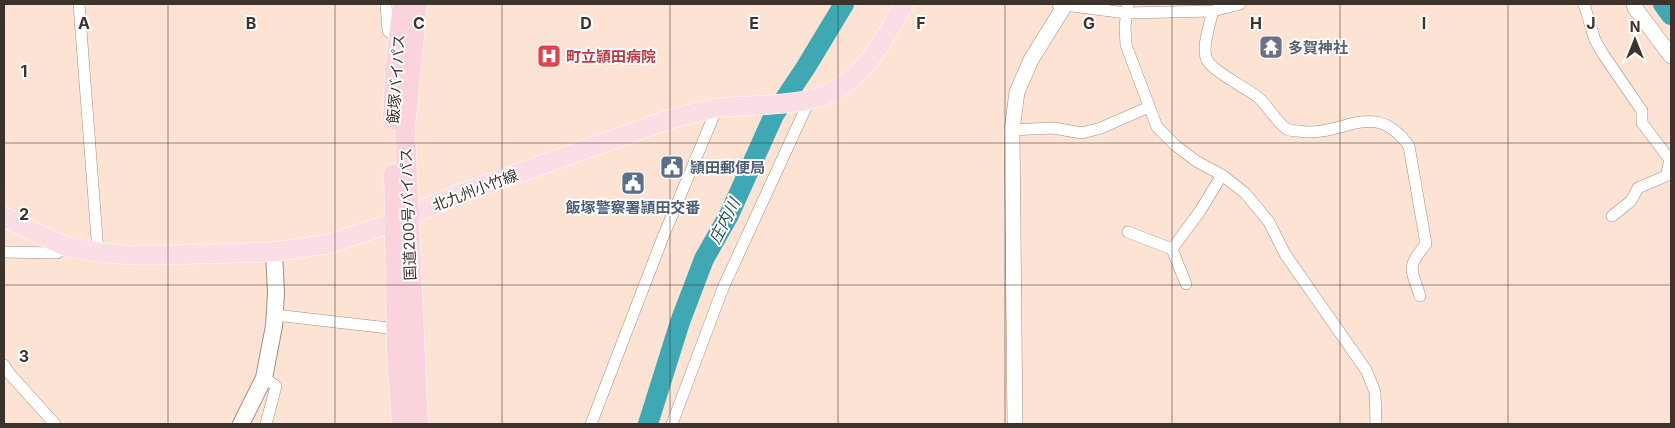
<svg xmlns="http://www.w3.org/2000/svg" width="1675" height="428" viewBox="0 0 1675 428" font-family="Inter,'Noto Sans JP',sans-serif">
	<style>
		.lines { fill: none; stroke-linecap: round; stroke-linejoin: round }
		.river { stroke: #3ea8b5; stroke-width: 20 }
		.minor-casing { stroke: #a48e7f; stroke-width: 12 }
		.tertiary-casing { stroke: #a48e7f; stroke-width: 16 }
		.secondary-casing { stroke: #a48e7f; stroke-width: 18 }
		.primary-casing { stroke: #fff; stroke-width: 20 }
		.trunk-casing { stroke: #fff; stroke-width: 21 }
		.minor { stroke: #fff; stroke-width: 11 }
		.tertiary { stroke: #fff; stroke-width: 15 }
		.secondary { stroke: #fff; stroke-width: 16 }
		.primary { stroke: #fbdee5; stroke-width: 19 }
		.trunk { stroke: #fad3dc; stroke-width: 20 }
		.grid { fill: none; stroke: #3d332d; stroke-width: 1; stroke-opacity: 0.55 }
		.labels { text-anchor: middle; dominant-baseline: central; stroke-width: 4; stroke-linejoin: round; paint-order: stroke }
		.worship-label { font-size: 15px; font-weight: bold; fill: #5b616d; stroke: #fff; text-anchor: start }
		.health-label { font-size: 15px; font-weight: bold; fill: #be3a42; stroke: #fff; text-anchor: start }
		.street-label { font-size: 15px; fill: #3d332d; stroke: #fff }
		.service-label { font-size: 15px; font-weight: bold; fill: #4e5e75; stroke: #fff; text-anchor: start }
		.water-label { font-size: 16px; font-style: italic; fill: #245157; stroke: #fff }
		.grid-label { font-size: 16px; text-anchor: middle; font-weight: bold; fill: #3d332d; stroke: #fff; stroke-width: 4; stroke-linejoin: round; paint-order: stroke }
	</style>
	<rect width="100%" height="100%" fill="#fce3d3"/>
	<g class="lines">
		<!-- river -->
		<path class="river" d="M 1663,4 L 1671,15
			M 648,424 L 680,322 L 704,259 L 729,215 L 774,115 L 806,67 L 844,4"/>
		<!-- minor casing -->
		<g class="minor-casing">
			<path id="minor" d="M 79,4 L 98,252
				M 386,4 L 388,31 L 398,39
				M 1128,4 L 1125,26 L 1126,45 L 1157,127 L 1175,145 L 1196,161 L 1222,175 L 1245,193 L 1269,222 L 1285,254 L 1366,370 L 1375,392 L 1376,424
				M 1584,4 L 1595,40 L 1603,54 L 1642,111 L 1642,123 L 1670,160 L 1671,158
				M 1065,5 L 1126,13 L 1213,11 L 1240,4
				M 1213,11 C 1210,23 1201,49 1207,60 C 1213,72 1247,88 1259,98 C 1267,105 1278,124 1287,129 C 1289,130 1295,131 1298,131 C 1342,139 1373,96 1409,146 L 1426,244 C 1406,268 1411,268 1420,296
				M 1012,130 L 1053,128 L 1082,133 L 1101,128 L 1149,107
				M 1612,216 L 1631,201 L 1638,188 L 1666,176 L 1670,160
				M 1128,232 L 1172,249 L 1200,211 L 1222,175
				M 1172,249 L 1186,284
				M 4,252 L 57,253 L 67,247
				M 275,315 L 397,329
				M 4,365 L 9,373 L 55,424
				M 264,378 L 276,386 L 266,424
				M 591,424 L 663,237 L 717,108
				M 672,424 L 723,288 L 809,101"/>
		</g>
		<!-- tertiary casing -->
		<g class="tertiary-casing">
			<path id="tertiary" d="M 1634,4 L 1635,8 L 1671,56
				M 1015,424 L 1012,130 L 1017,92 L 1031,60 L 1065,5 L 1060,4"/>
		</g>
		<!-- secondary casing -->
		<g class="secondary-casing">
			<path id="secondary" d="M 241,424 L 264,378 L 274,326 L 276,293 L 274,252"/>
		</g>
		<!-- primary casing -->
		<g class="primary-casing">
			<path id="primary" d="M 4,217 L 40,235 L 67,247 L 98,252 L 130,255 L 167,255 L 274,252 L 328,244 L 395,222 L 454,196 L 665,121 C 682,116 699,111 717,108 C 759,103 815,110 849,81 C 874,61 888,31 904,4"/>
		</g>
		<!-- trunk casing -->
		<g class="trunk-casing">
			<path id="trunk" d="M 417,4 L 405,129 L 418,424
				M 393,120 L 395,71 L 403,4
				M 394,174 L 397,354 L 402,424"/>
		</g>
		<!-- minor -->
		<use href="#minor" class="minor"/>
		<!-- tertiary -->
		<use href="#tertiary" class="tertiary"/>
		<!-- secondary -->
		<use href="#secondary" class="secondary"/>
		<!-- primary -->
		<use href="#primary" class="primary"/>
		<!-- trunk -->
		<use href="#trunk" class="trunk"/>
	</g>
	<!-- grid -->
	<path class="grid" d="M 168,4 L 168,424M 335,4 L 335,424M 502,4 L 502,424M 670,4 L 670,424M 838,4 L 838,424M 1005,4 L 1005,424M 1172,4 L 1172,424M 1340,4 L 1340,424M 1508,4 L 1508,424M 4,143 L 1671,143M 4,285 L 1671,285"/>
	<!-- icons -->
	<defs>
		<g id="temple-square" transform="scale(1.25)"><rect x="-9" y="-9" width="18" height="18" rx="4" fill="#6b7280" stroke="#fff"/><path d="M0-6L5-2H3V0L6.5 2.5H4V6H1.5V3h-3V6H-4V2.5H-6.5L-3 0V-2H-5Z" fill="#fff"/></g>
		<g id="hospital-square" transform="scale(1.25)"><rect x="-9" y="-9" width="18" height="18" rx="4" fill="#e0444e" stroke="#fff"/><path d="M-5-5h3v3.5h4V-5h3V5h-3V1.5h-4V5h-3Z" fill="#fff"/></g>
		<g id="civic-square" transform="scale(1.25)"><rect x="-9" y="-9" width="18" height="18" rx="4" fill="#5c6f8a" stroke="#fff"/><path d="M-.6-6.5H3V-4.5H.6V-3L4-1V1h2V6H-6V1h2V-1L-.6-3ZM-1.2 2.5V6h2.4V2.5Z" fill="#fff"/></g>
	</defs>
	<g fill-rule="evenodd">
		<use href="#temple-square" x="1271" y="47"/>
		<use href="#hospital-square" x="549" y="56"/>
		<use href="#civic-square" x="672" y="167"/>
		<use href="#civic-square" x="633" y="183"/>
	</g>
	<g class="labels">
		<!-- worship labels -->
		<g class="worship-label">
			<text x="1288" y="47">多賀神社</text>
		</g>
		<!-- health labels -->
		<g class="health-label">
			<text x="566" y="56">町立頴田病院</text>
		</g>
		<!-- street labels -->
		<g class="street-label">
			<text transform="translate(396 79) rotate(-86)">飯塚バイパス</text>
			<text transform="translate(475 190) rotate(-21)">北九州小竹線</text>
			<text transform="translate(408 214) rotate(-92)">国道200号バイパス</text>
		</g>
		<!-- service labels -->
		<g class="service-label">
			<text x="690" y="167">頴田郵便局</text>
			<text x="633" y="207" text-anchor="middle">飯塚警察署頴田交番</text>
		</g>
		<!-- water labels -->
		<g class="water-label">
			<text transform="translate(724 221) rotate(-63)">庄内川</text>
		</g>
	</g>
	<g class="grid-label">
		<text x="84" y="29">A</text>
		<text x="251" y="29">B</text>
		<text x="419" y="29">C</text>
		<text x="586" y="29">D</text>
		<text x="754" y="29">E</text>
		<text x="921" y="29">F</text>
		<text x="1089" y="29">G</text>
		<text x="1256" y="29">H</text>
		<text x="1424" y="29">I</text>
		<text x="1591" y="29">J</text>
		<text x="24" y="77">1</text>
		<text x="24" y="220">2</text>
		<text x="24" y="362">3</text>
	</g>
	<!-- border -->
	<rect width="1675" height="428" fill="none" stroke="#3d332d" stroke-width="10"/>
	<!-- north arrow -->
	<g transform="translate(1635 40)" stroke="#ffffff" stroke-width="4" paint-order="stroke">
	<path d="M0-4L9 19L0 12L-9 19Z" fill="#3d332d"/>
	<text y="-8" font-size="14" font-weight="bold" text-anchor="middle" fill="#3d332d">N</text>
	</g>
</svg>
